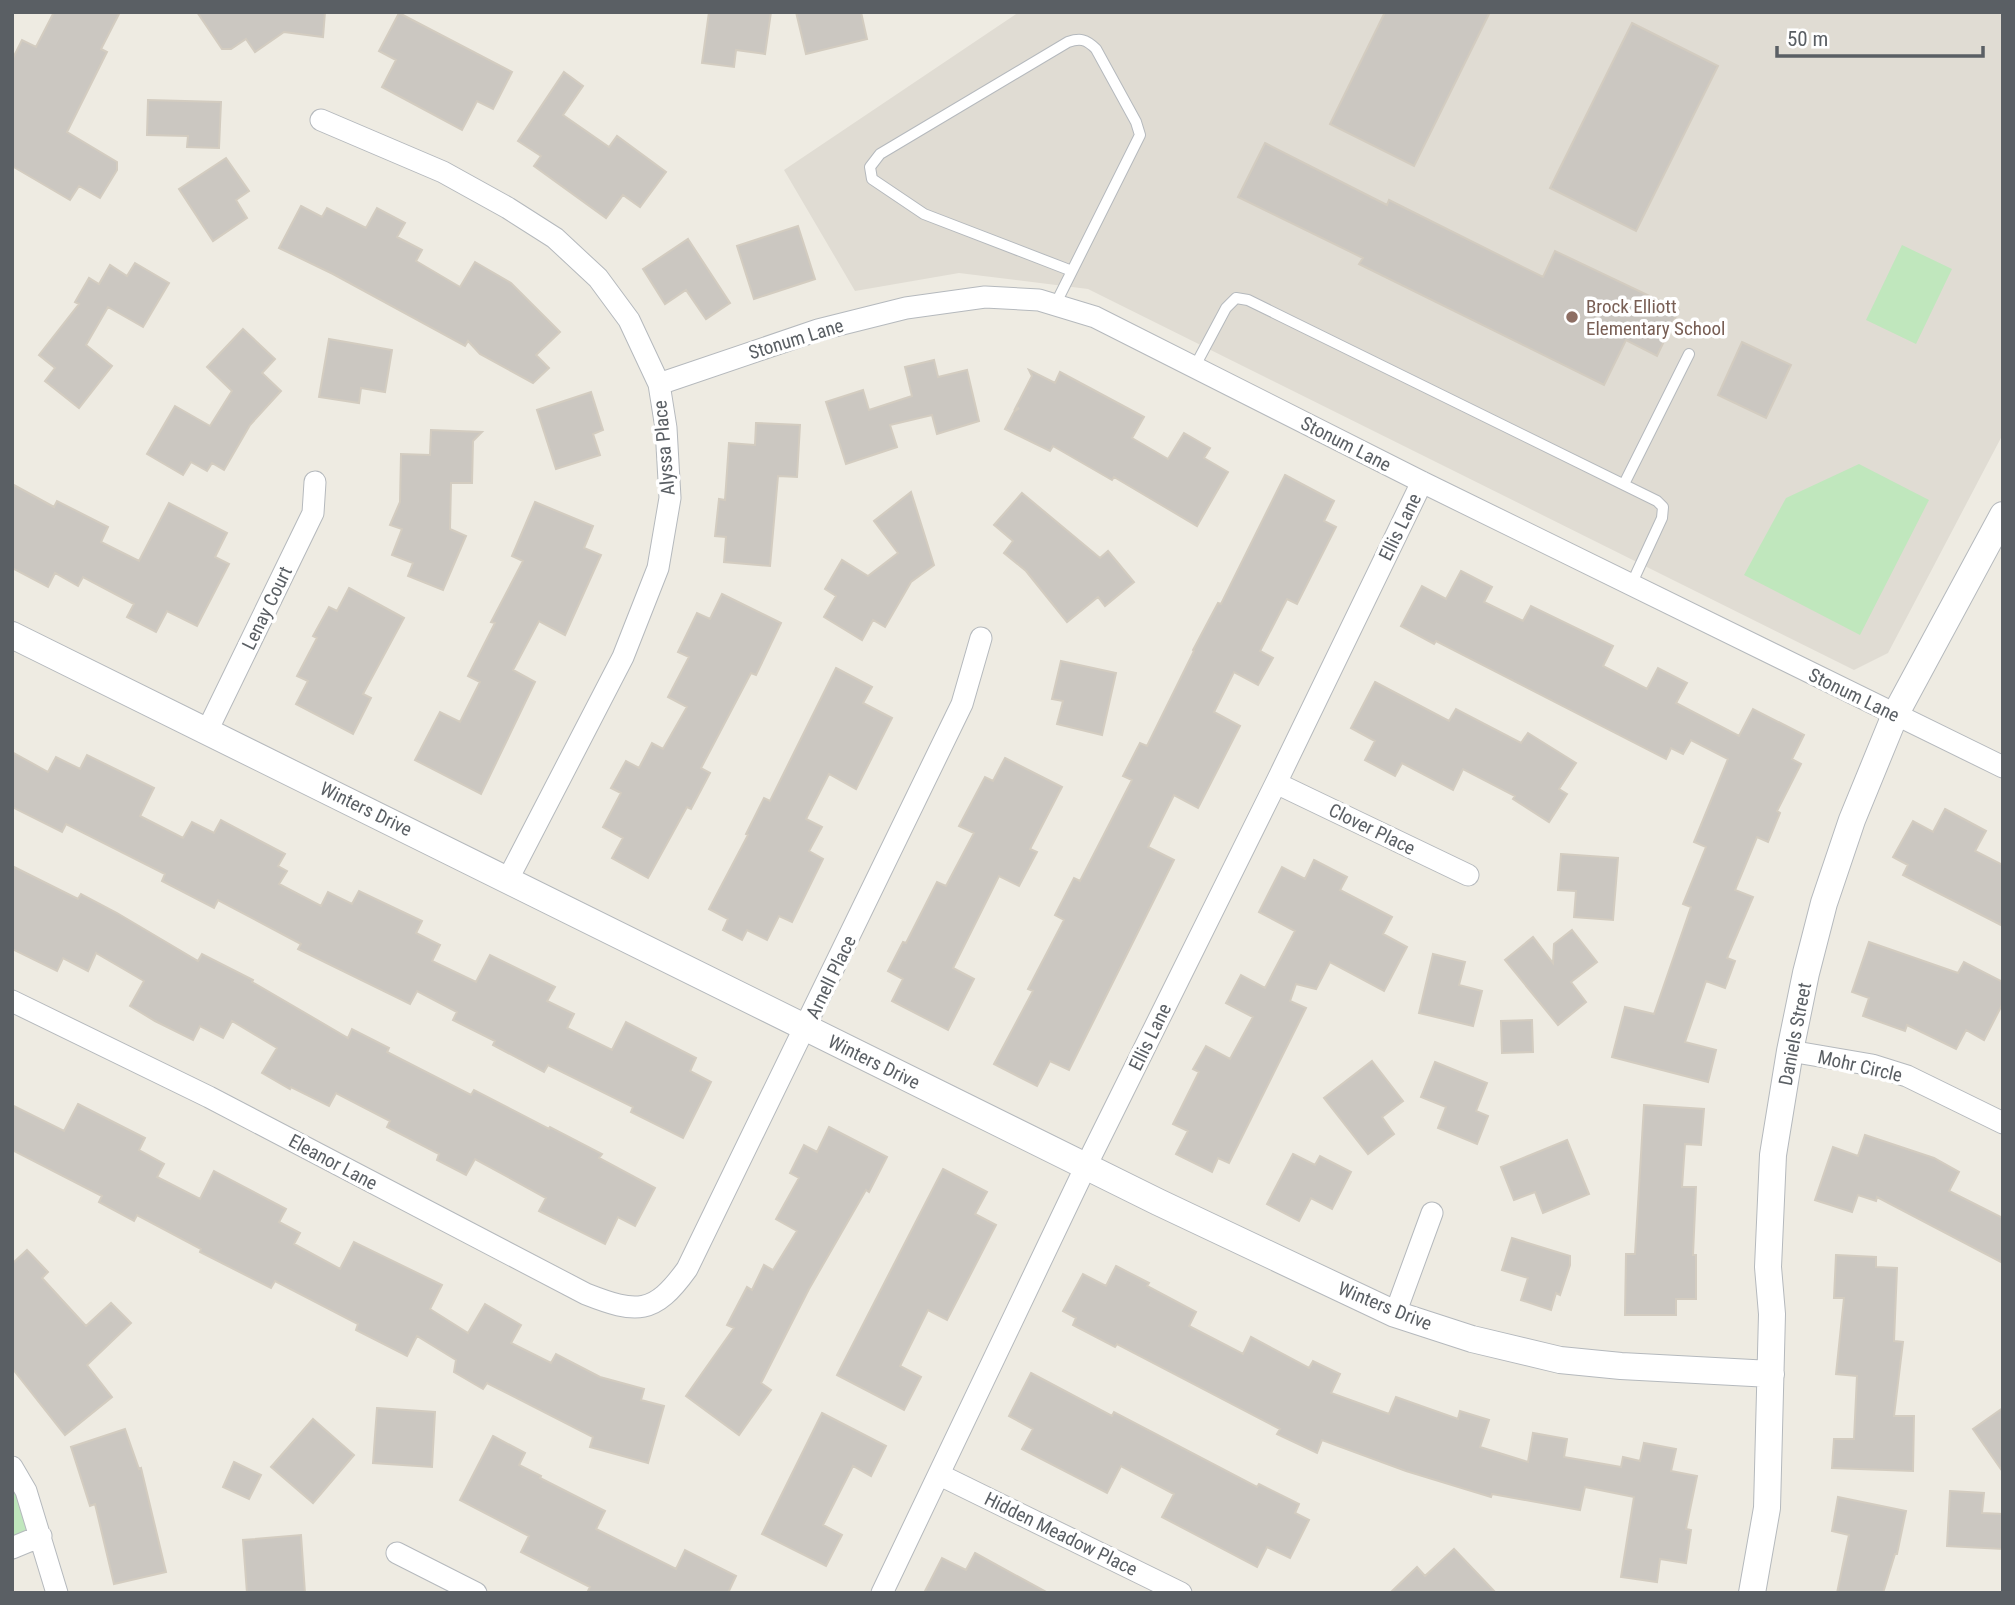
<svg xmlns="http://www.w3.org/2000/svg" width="2015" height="1605" viewBox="0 0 2015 1605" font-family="'Roboto Condensed',sans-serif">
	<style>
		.education { fill: #e0dcd3 }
		.green { fill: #c0e7bd }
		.building { fill: #cbc7c1; stroke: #d3ccc0; stroke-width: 2 }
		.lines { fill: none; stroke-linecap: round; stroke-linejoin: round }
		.service-casing { stroke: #b5b9bd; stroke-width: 12 }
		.minor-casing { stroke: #b5b9bd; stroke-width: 23 }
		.tertiary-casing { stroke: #b5b9bd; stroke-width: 28 }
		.service { stroke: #fff; stroke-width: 10 }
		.minor { stroke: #fff; stroke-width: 21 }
		.tertiary { stroke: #fff; stroke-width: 26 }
		.education-dot { fill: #8d6e63; stroke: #fff; stroke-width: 2.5 }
		.labels { text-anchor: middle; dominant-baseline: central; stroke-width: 7; stroke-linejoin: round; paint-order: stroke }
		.education-label { font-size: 19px; fill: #785e54; stroke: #fff; text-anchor: start }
		.street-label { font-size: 19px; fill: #5a5f64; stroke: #fff }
	</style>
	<rect width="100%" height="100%" fill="#eeebe2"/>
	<!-- education -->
	<path class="education" d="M 1019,12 L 2003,12 L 2003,434 L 1888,653 L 1854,670 L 1088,289 L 959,273 L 855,291 L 784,170 Z"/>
	<!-- green -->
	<path class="green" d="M 1902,245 L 1952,269 L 1916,344 L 1866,320 Z
		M 1859,464 L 1929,500 L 1860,635 L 1744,575 L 1786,498 Z
		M 12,1467 L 41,1536 L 12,1548 Z"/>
	<!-- building -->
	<path class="building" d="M 54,12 L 120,12 L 101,49 L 107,52 L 67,132 L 117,162 L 117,170 L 100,198 L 79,186 L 70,200 L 12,166 L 12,60 L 22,40 L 36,47 Z
		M 197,12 L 325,12 L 323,37 L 284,32 L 255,52 L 246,39 L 231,49 L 222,49 Z
		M 709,12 L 771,12 L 765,54 L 736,50 L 734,67 L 702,63 Z
		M 796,12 L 861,12 L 867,39 L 806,54 Z
		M 1385,12 L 1490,12 L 1414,166 L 1330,124 Z
		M 399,13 L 512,72 L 493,109 L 477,101 L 462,130 L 382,87 L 396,60 L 379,51 Z
		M 1632,23 L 1718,66 L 1636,231 L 1550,188 Z
		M 564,72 L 583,86 L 563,115 L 609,147 L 617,136 L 666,172 L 640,207 L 623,195 L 606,218 L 534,166 L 541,156 L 518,141 Z
		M 148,100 L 221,102 L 219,148 L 187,147 L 188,136 L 147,135 Z
		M 1265,143 L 1387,205 L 1389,200 L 1543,277 L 1555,251 L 1679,310 L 1657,356 L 1626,340 L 1604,385 L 1359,264 L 1363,258 L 1238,197 Z
		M 226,158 L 249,191 L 236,200 L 247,218 L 213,241 L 179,189 Z
		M 301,206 L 322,217 L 327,208 L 366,228 L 377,208 L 405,223 L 397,237 L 422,250 L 416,261 L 460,287 L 475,262 L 511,283 L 560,332 L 536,355 L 549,368 L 533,383 L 480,354 L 468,341 L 465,346 L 333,274 L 279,248 Z
		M 798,226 L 815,279 L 754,299 L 737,246 Z
		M 688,239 L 730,303 L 706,319 L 686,290 L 665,304 L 643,269 Z
		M 135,263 L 169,283 L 143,327 L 108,307 L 86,345 L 112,366 L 79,408 L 45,381 L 55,368 L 39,355 L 79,304 L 75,302 L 89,278 L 99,284 L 110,265 L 127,276 Z
		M 243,329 L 275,359 L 262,373 L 281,391 L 250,425 L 224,470 L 212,463 L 207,471 L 191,462 L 183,475 L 147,454 L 175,406 L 210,426 L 232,391 L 207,367 Z
		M 329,339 L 392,350 L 385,392 L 361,388 L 359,403 L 319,397 Z
		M 1742,342 L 1791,365 L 1766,418 L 1718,395 Z
		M 934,360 L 938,377 L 967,370 L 979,421 L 937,434 L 932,415 L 890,425 L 897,447 L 846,464 L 826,402 L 863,390 L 869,410 L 912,396 L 905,367 Z
		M 1029,370 L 1055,383 L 1060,372 L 1144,417 L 1132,438 L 1168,459 L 1184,433 L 1210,448 L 1204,458 L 1228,472 L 1197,526 L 1114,477 L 1112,480 L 1053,446 L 1050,451 L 1005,429 L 1014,412 L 1019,408 L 1015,409 L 1032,376 Z
		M 591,392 L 603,430 L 593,434 L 600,455 L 556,469 L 537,410 Z
		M 756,423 L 800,425 L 797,477 L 778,476 L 770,566 L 724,562 L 726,537 L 715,536 L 719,499 L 725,500 L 729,443 L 755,445 Z
		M 431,430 L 482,432 L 473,441 L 472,483 L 451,483 L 450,529 L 466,536 L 443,590 L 408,576 L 413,563 L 392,555 L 402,529 L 390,525 L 400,502 L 401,454 L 430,455 Z
		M 1285,475 L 1334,501 L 1324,521 L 1336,527 L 1297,604 L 1287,599 L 1260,651 L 1273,658 L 1258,685 L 1234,672 L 1214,712 L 1240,726 L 1198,808 L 1174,795 L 1148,847 L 1174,860 L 1069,1070 L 1050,1061 L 1037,1086 L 994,1064 L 1033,991 L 1028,989 L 1064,920 L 1055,915 L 1074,878 L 1080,881 L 1132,780 L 1123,776 L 1140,743 L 1147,746 L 1194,651 L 1193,650 L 1218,603 L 1221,604 Z
		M 12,484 L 54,507 L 57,501 L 108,527 L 101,542 L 139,561 L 169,503 L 227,533 L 215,557 L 229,564 L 197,626 L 167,611 L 156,632 L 127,617 L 134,604 L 83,577 L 78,586 L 55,573 L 48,587 L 12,568 Z
		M 911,492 L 934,565 L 911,582 L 885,627 L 873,620 L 862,640 L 824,617 L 836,596 L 825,589 L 842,560 L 868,576 L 898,553 L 874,521 Z
		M 1022,493 L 1100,558 L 1108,551 L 1134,582 L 1105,606 L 1098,597 L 1067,622 L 1026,571 L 1004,553 L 1013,541 L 994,525 Z
		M 535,502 L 593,526 L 584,548 L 601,555 L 565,635 L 539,621 L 513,670 L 535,682 L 481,794 L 415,760 L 440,712 L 460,722 L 480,682 L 468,676 L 495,623 L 491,622 L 523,561 L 512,556 Z
		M 1461,571 L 1492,587 L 1484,602 L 1523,621 L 1531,606 L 1613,646 L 1603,666 L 1647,689 L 1658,668 L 1687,683 L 1676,703 L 1739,736 L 1753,709 L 1804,735 L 1792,759 L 1801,764 L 1777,811 L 1780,813 L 1768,842 L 1757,837 L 1735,890 L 1753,897 L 1727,958 L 1735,961 L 1725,988 L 1706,981 L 1685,1042 L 1716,1050 L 1708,1082 L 1612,1057 L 1625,1007 L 1654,1014 L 1691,907 L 1683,904 L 1706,847 L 1694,842 L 1728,759 L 1691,740 L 1683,754 L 1671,748 L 1666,759 L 1436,641 L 1434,644 L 1401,626 L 1422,586 L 1446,599 Z
		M 349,588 L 404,618 L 363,694 L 371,698 L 353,734 L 296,704 L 308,681 L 297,676 L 317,638 L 313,636 L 329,607 L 337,611 Z
		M 722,594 L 781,623 L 756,675 L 751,673 L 701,768 L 710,773 L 691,809 L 687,807 L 648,878 L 612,858 L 623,838 L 603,827 L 621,793 L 611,788 L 626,761 L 639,768 L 652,743 L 663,749 L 687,707 L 668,697 L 689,657 L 678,652 L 697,613 L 710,619 Z
		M 1061,661 L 1116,673 L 1102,735 L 1057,724 L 1063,701 L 1052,699 Z
		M 836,668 L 872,687 L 863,703 L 892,718 L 856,789 L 829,774 L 806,819 L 822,827 L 809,851 L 823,859 L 792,922 L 779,916 L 767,940 L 747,930 L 742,940 L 723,930 L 728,919 L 709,909 L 748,835 L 746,834 L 764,798 L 770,801 Z
		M 1375,682 L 1449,721 L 1456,709 L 1521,743 L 1528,733 L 1576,763 L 1559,789 L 1567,794 L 1549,822 L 1513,799 L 1515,796 L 1463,769 L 1453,790 L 1402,763 L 1395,776 L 1365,760 L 1375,741 L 1351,728 Z
		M 12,752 L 48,772 L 56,757 L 80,769 L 87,755 L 154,788 L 140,816 L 183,838 L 192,822 L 214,833 L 221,820 L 285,854 L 278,866 L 287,871 L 279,884 L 321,906 L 328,892 L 352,904 L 359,891 L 422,921 L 416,933 L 440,945 L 432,961 L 476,982 L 490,955 L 555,987 L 547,1001 L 574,1014 L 567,1028 L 612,1050 L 626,1022 L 696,1058 L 690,1071 L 711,1082 L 683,1138 L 631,1112 L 633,1107 L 548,1065 L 544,1072 L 493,1045 L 495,1041 L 453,1020 L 457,1012 L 417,991 L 410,1004 L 298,949 L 301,944 L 218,900 L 214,908 L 162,881 L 165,874 L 66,824 L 62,832 L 12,807 Z
		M 1005,758 L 1062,787 L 1030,849 L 1037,852 L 1019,886 L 999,876 L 953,968 L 974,979 L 948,1030 L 892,1001 L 903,979 L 888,971 L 903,942 L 906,943 L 937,882 L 946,886 L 974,833 L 959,826 L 985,777 L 993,781 Z
		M 1945,809 L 1986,831 L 1975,851 L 2003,865 L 2003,926 L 1903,875 L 1908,865 L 1893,857 L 1913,821 L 1933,832 Z
		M 1561,854 L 1618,858 L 1613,920 L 1574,917 L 1576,891 L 1558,890 Z
		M 1314,860 L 1347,877 L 1340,890 L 1392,917 L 1383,934 L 1407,947 L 1384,991 L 1330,962 L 1316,989 L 1296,984 L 1290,1001 L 1306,1008 L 1229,1163 L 1218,1158 L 1212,1172 L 1176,1154 L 1188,1131 L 1173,1124 L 1199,1072 L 1193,1069 L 1206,1046 L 1230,1059 L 1253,1017 L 1226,1003 L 1241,975 L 1265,988 L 1295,931 L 1259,912 L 1282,867 L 1305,879 Z
		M 12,866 L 78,899 L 81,894 L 117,913 L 198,961 L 202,954 L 253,980 L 252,982 L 348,1038 L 352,1029 L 389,1048 L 387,1052 L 471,1095 L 474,1090 L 549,1129 L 550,1127 L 602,1154 L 599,1158 L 655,1188 L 635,1226 L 618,1217 L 605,1244 L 539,1211 L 546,1198 L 475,1159 L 466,1175 L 437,1160 L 439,1154 L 387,1127 L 390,1121 L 336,1093 L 329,1106 L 291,1087 L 290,1089 L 262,1073 L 277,1048 L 232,1021 L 223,1038 L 200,1026 L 193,1040 L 155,1021 L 130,1006 L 144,981 L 96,953 L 88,971 L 63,958 L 57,971 L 12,949 Z
		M 1572,930 L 1597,962 L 1571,982 L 1586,1002 L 1558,1025 L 1505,960 L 1533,937 L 1553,963 L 1554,944 Z
		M 1869,942 L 1958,973 L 1964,962 L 2003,982 L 2003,1003 L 1984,1040 L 1966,1030 L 1956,1049 L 1907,1025 L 1905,1031 L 1863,1016 L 1869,998 L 1852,992 Z
		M 1433,954 L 1465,962 L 1459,985 L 1482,991 L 1473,1026 L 1419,1013 Z
		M 1532,1020 L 1533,1052 L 1502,1053 L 1501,1021 Z
		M 1372,1061 L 1403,1101 L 1382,1117 L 1394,1134 L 1368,1154 L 1324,1098 Z
		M 1435,1062 L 1487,1083 L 1476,1111 L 1488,1116 L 1477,1144 L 1438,1128 L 1446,1107 L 1421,1097 Z
		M 78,1104 L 145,1138 L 139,1150 L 164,1164 L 157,1177 L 200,1199 L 214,1171 L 286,1209 L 279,1222 L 300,1233 L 294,1244 L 340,1269 L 354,1242 L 442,1285 L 430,1309 L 468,1333 L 485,1304 L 521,1325 L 511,1343 L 551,1363 L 556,1354 L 600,1377 L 644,1389 L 641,1400 L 664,1406 L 648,1463 L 590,1447 L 593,1437 L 487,1383 L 483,1389 L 454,1372 L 456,1360 L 417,1336 L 407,1356 L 356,1330 L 358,1324 L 275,1281 L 271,1288 L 200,1252 L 201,1249 L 137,1215 L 134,1221 L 99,1202 L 102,1196 L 12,1150 L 12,1105 L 64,1131 Z
		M 1644,1105 L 1704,1109 L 1701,1145 L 1685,1144 L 1682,1187 L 1696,1187 L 1693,1255 L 1696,1255 L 1696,1299 L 1676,1299 L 1676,1315 L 1625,1315 L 1626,1254 L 1635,1254 Z
		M 829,1127 L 887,1157 L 869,1192 L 866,1190 L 809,1289 L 761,1383 L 771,1390 L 739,1435 L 686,1396 L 734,1328 L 727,1325 L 747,1287 L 752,1290 L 764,1265 L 773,1270 L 797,1231 L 776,1219 L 799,1178 L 790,1173 L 804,1145 L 817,1152 Z
		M 1865,1135 L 1934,1158 L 1959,1172 L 1949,1191 L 2003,1218 L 2003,1263 L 1877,1197 L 1876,1201 L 1858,1195 L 1852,1212 L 1815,1200 L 1833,1147 L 1858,1156 Z
		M 1567,1140 L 1589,1194 L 1543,1213 L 1535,1192 L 1514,1200 L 1501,1167 Z
		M 1293,1154 L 1315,1165 L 1320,1156 L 1351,1172 L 1332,1209 L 1311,1198 L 1299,1221 L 1267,1204 Z
		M 943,1169 L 987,1192 L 975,1214 L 996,1225 L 947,1320 L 928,1310 L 900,1366 L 921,1377 L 904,1410 L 837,1375 Z
		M 1512,1238 L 1570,1256 L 1570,1265 L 1560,1295 L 1556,1293 L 1551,1310 L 1521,1300 L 1528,1278 L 1502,1270 Z
		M 27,1250 L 48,1272 L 42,1278 L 86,1326 L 111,1303 L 131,1323 L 87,1365 L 112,1397 L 65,1435 L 12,1368 L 12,1264 Z
		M 1836,1255 L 1876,1257 L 1876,1267 L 1897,1268 L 1894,1341 L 1903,1342 L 1894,1416 L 1914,1416 L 1913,1471 L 1832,1468 L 1834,1439 L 1854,1439 L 1857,1376 L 1836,1374 L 1844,1298 L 1834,1298 Z
		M 1116,1266 L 1149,1283 L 1147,1286 L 1196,1312 L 1189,1326 L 1243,1354 L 1251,1337 L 1309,1368 L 1313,1361 L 1340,1374 L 1331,1393 L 1389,1414 L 1396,1397 L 1458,1419 L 1460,1411 L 1489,1420 L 1480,1447 L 1528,1462 L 1533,1433 L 1567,1439 L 1564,1457 L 1621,1467 L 1623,1457 L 1640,1461 L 1644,1443 L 1676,1449 L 1671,1471 L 1697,1476 L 1686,1529 L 1691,1530 L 1686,1563 L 1660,1559 L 1657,1582 L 1621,1577 L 1634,1497 L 1585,1487 L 1580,1510 L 1492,1494 L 1491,1497 L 1406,1471 L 1322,1440 L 1317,1453 L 1277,1434 L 1280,1429 L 1117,1344 L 1115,1347 L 1073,1325 L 1076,1318 L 1063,1311 L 1083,1274 L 1106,1286 Z
		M 1031,1373 L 1112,1416 L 1114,1412 L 1257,1487 L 1259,1484 L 1299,1504 L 1295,1513 L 1309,1520 L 1290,1558 L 1267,1547 L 1257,1567 L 1162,1517 L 1174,1494 L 1121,1466 L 1107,1493 L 1022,1449 L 1033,1429 L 1009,1416 Z
		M 377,1408 L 435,1412 L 432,1467 L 373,1463 Z
		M 2003,1408 L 2003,1472 L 1973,1429 Z
		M 822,1413 L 886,1446 L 871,1476 L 853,1466 L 823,1525 L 842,1535 L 826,1566 L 762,1534 Z
		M 313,1419 L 354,1455 L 313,1503 L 271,1467 Z
		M 125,1429 L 139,1469 L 141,1468 L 166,1572 L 114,1584 L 95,1504 L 90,1506 L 71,1447 Z
		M 493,1436 L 525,1453 L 519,1465 L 541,1476 L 540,1478 L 605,1511 L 596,1529 L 676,1569 L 685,1550 L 736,1576 L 728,1593 L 587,1593 L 590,1587 L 521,1552 L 529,1536 L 460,1500 Z
		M 234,1462 L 261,1475 L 249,1499 L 223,1487 Z
		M 1950,1491 L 1984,1493 L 1982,1513 L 2003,1514 L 2003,1549 L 1947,1546 Z
		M 1838,1497 L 1906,1511 L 1897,1554 L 1895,1554 L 1883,1593 L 1837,1593 L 1849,1535 L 1832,1531 Z
		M 301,1535 L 305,1593 L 247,1593 L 243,1540 Z
		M 1454,1549 L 1496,1593 L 1390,1593 L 1417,1567 L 1425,1576 Z
		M 975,1553 L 1048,1593 L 924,1593 L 942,1558 L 966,1570 Z"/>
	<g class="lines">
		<!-- service casing -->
		<g class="service-casing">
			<path id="service" d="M 1055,305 L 1140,135 L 1136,122 L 1096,49 C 1086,39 1080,38 1068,42 L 880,154 L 870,167 L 872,179 L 924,214 L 1072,271
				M 1194,368 L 1226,308 L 1236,298 L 1248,300 L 1657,501 L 1663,507 L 1662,518 L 1631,585
				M 1624,484 L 1689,354"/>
		</g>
		<!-- minor casing -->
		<g class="minor-casing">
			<path id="minor" d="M 321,120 L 443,172 L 508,208 L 555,238 L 598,278 L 629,320 L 659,384 L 666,428 L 670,498 L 658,568 L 623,657 L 508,879
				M 659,384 L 818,330 L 906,308 L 985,297 L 1039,300 L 1095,317 L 1422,482 L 2003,767
				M 207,731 L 313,513 L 315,482
				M 1276,783 L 1468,875
				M 12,1001 L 209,1097 L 586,1294 C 637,1314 654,1315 687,1269 L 962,704 L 981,638
				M 1790,1051 L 1872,1065 L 1907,1076 L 2003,1123
				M 1395,1314 L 1432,1213
				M 12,1467 L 26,1491 L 57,1593
				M 940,1475 L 1181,1593
				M 12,1548 L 41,1536
				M 397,1553 L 476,1593
				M 882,1593 L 1086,1166 L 1276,783 L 1422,482"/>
		</g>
		<!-- tertiary casing -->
		<g class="tertiary-casing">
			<path id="tertiary" d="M 12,635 L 1158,1202 L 1395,1314 L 1472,1339 L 1560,1360 L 1621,1366 L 1771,1374
				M 1752,1593 L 1767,1508 L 1772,1314 L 1768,1267 L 1773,1155 L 1790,1051 L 1806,973 L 1824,903 L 1852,820 L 1895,715 L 2003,515"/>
		</g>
		<!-- service -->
		<use href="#service" class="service"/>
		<!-- minor -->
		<use href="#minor" class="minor"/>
		<!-- tertiary -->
		<use href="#tertiary" class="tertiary"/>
	</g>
	<!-- markers -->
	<circle class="education-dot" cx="1572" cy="317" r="7"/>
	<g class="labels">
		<!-- education labels -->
		<g class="education-label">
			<text x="1586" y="306">Brock Elliott<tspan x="1586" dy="22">Elementary School</tspan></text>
		</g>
		<!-- street labels -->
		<g class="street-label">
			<text transform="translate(796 339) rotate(-17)">Stonum Lane</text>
			<text transform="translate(1346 444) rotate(27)">Stonum Lane</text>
			<text transform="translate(664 448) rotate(-95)">Alyssa Place</text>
			<text transform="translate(1400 527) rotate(-64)">Ellis Lane</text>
			<text transform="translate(267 608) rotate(-64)">Lenay Court</text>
			<text transform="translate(1854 695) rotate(26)">Stonum Lane</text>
			<text transform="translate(366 809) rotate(26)">Winters Drive</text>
			<text transform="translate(1372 829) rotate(26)">Clover Place</text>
			<text transform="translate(831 977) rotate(-64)">Arnell Place</text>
			<text transform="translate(1795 1034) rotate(-79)">Daniels Street</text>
			<text transform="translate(1150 1037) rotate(-64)">Ellis Lane</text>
			<text transform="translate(874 1062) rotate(26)">Winters Drive</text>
			<text transform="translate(1860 1066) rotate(13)">Mohr Circle</text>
			<text transform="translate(333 1162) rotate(28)">Eleanor Lane</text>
			<text transform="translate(1385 1306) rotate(22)">Winters Drive</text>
			<text transform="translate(1061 1534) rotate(26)">Hidden Meadow Place</text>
		</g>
	</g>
	<!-- border -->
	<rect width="2015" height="1605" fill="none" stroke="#5a5f64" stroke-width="28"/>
	<!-- scale -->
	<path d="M1777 46v10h206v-10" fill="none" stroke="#5a5f64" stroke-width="3.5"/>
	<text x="1787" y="46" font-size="21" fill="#5a5f64" stroke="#ffffff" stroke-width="5" paint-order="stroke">50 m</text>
</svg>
